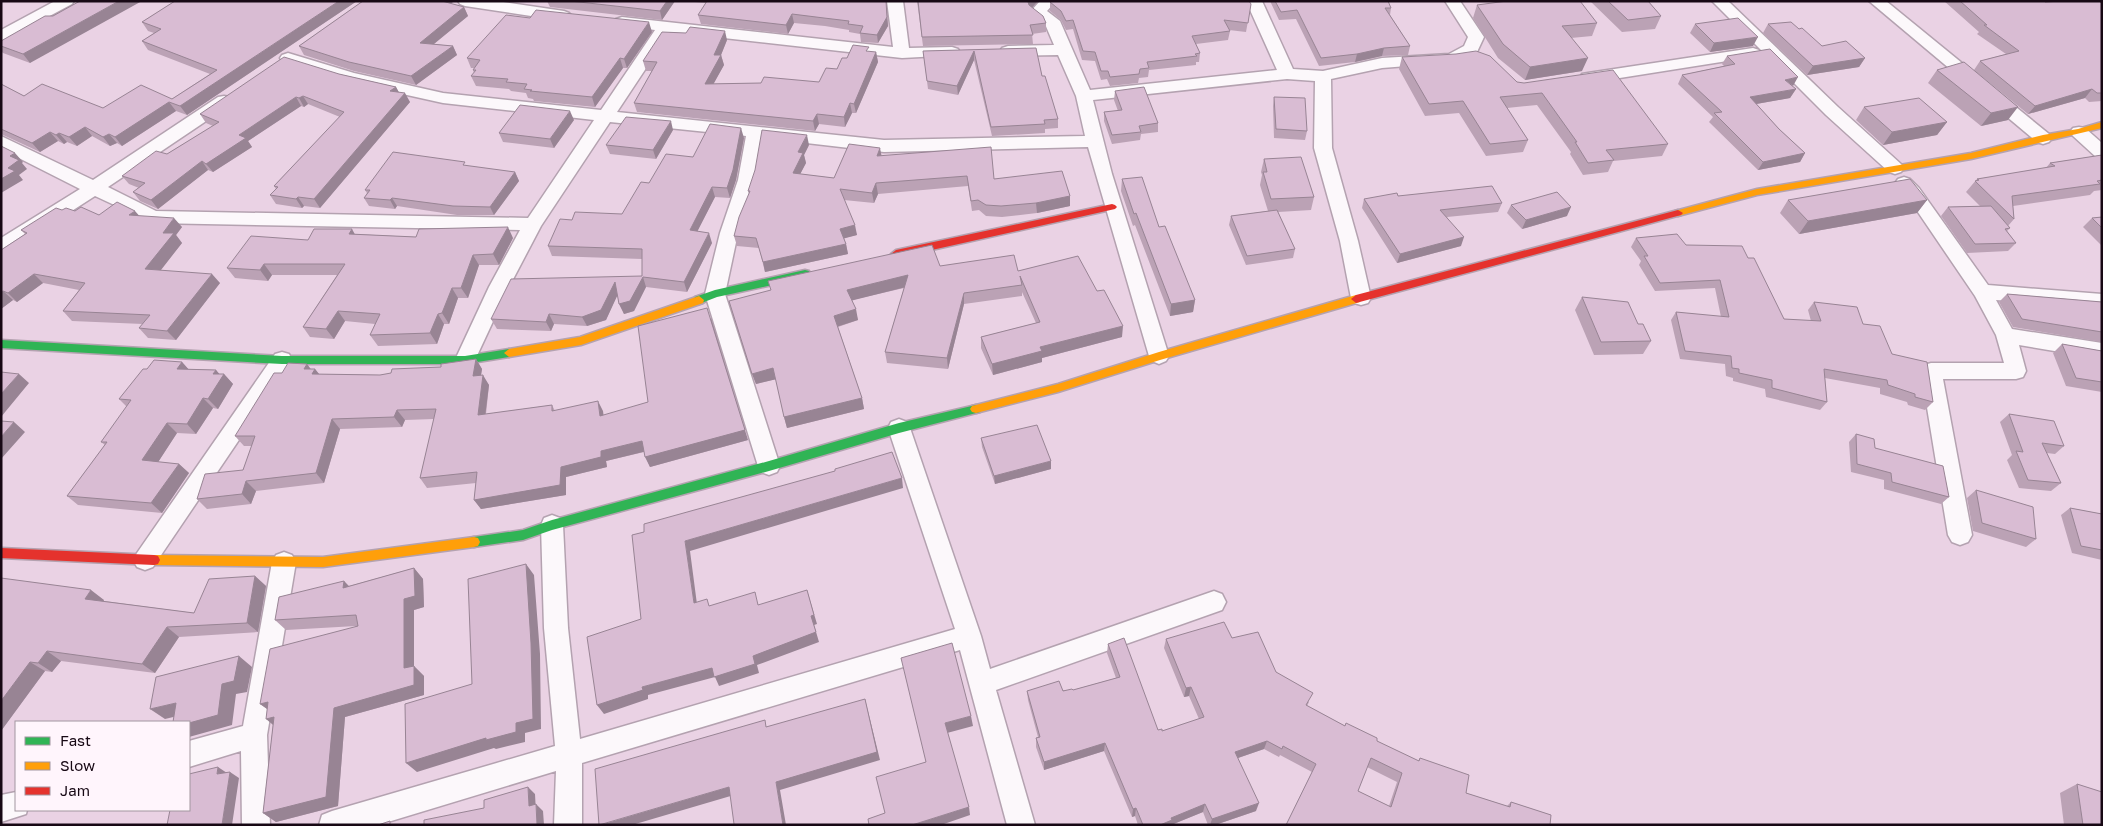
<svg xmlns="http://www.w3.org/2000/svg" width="2103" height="826" viewBox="0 0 2103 826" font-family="'Golos Text',sans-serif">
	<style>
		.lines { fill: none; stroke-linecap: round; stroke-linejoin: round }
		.street-casing { stroke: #b4a2b0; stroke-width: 3 }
		.fast-casing { stroke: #b4a2b0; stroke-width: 3 }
		.slow-casing { stroke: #b4a2b0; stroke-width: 3 }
		.jam-casing { stroke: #b4a2b0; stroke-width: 3 }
		.street { fill: #fcf8fb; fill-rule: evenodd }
		.fast { fill: #30b455; fill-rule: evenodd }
		.slow { fill: #ff9f0a; fill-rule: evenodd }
		.jam { fill: #e5322d; fill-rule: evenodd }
		.wall { fill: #bba2b5; fill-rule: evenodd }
		.shaded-wall { fill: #988494 }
		.building { fill: #d9bcd3; stroke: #988494; fill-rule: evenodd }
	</style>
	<rect width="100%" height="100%" fill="#ead2e4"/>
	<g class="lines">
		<!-- street casing -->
		<g class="street-casing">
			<path id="street" d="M 55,1 L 74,1 L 72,4 L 1,42 L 1,30 Z
				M 458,1 L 497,1 L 564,11 L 569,13 L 572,16 L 569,19 L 564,21 L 465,6 L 460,4 Z
				M 887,1 L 903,1 L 909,48 L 952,47 L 958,49 L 960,52 L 958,55 L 902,58 L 670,32 L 617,112 L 884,140 L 1085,136 L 1076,96 L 1058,55 L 1008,56 L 1002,54 L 1000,51 L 1002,48 L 1008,46 L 1054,45 L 1045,24 L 1030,12 L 1040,1 L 1056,1 L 1047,11 L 1060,21 L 1090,90 L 1277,70 L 1246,1 L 1262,1 L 1293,69 L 1323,71 L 1382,58 L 1449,54 L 1464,46 L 1468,37 L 1445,1 L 1460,1 L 1484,37 L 1477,52 L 1458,62 L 1382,68 L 1331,79 L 1332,148 L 1358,241 L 1371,298 L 1368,303 L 1361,305 L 1354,303 L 1351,298 L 1340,241 L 1314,148 L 1315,81 L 1287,79 L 1093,100 L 1112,174 L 1169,356 L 1166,361 L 1159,364 L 1152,361 L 1149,356 L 1088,147 L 884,152 L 763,138 L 756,180 L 738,233 L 725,294 L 780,466 L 777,472 L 769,475 L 761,472 L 758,466 L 705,294 L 720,233 L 738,180 L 746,136 L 610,122 L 541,226 L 509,287 L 475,360 L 472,366 L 465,368 L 458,366 L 455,360 L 489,287 L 520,230 L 153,223 L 95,196 L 8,252 L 1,254 L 1,238 L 80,189 L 1,149 L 1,136 L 93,180 L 218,97 L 224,96 L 230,97 L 232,101 L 230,105 L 108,187 L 156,211 L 528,218 L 594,120 L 443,103 L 344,81 L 282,61 L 280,58 L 282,55 L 288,53 L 354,73 L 443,93 L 601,110 L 655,30 L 616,25 L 614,22 L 616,19 L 622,17 L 893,47 Z
				M 1712,1 L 1728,1 L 1838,107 L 1901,164 L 1904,168 L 1901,172 L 1895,174 L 1889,172 L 1826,115 Z
				M 1869,1 L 1886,1 L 2049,134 L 2052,138 L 2049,142 L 2043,144 L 2037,142 Z
				M 1753,48 L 1759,50 L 1761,53 L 1759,56 L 1588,83 L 1582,82 L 1580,78 L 1582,74 L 1588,73 Z
				M 2079,127 L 2085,128 L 2102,143 L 2102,159 L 2096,157 L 2073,136 L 2070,132 L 2073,128 Z
				M 1904,177 L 1910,179 L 1919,188 L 1988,285 L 2102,294 L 2102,308 L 1996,300 L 2012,329 L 2102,343 L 2102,359 L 2019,345 L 2026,371 L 2023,377 L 2016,379 L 1943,379 L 1972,535 L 1968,542 L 1960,545 L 1952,542 L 1948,535 L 1921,371 L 1924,365 L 1931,363 L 2004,363 L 1996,335 L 1975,296 L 1907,196 L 1895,183 L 1898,179 Z
				M 282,352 L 289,354 L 292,360 L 289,366 L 153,567 L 145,570 L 137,567 L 133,560 L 137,553 L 275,354 Z
				M 899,419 L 907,422 L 910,428 L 981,636 L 990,669 L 1214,591 L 1222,594 L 1226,602 L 1222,610 L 996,690 L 1035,825 L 1007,825 L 960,650 L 582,763 L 582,825 L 554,825 L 556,771 L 378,825 L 319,825 L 322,815 L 332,811 L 555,746 L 544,628 L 541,525 L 544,518 L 552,515 L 560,518 L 563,525 L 568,628 L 580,739 L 955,629 L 888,428 L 891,422 Z
				M 284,552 L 292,555 L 296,562 L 267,735 L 270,825 L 242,825 L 241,751 L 189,767 L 189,741 L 243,726 L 272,562 L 276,555 Z
				M 16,792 L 16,810 L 27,810 L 26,814 L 1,822 L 1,795 Z"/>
		</g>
		<!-- fast casing -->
		<g class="fast-casing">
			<path id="fast" d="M 805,270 L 809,271 L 810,274 L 809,277 L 717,297 L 699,304 L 694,300 L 695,297 L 715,290 Z
				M 1,340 L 282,356 L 465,356 L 509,349 L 514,353 L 509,357 L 465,364 L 282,364 L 1,348 Z
				M 976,405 L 980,406 L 982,409 L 980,412 L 899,433 L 769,471 L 552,530 L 523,540 L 474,547 L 470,546 L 468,542 L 470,538 L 474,537 L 523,530 L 552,520 L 769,461 L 899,423 Z"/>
		</g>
		<!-- slow casing -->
		<g class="slow-casing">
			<path id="slow" d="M 2102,122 L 2102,128 L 1971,159 L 1757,195 L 1678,216 L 1673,213 L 1675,211 L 1757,189 L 1971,153 L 2043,135 L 2078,129 Z
				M 1356,295 L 1361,299 L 1360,302 L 1160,360 L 1058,392 L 976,413 L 972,412 L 970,409 L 972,406 L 976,405 L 1058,384 L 1159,352 Z
				M 699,296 L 704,300 L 703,303 L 581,345 L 509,357 L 504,353 L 509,349 L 580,337 Z
				M 474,537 L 478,538 L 480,542 L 478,546 L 474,547 L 323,567 L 154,565 L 150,564 L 148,560 L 150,556 L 154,555 L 323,557 Z"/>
		</g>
		<!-- jam casing -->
		<g class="jam-casing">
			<path id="jam" d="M 1112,204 L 1115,205 L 1117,207 L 1115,209 L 896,258 L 891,254 L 896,250 Z
				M 1678,210 L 1683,213 L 1681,215 L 1356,303 L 1351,299 L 1356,295 Z
				M 1,548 L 154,555 L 158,556 L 160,560 L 158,564 L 154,565 L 1,558 Z"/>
		</g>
		<!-- street -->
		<use href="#street" class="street"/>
		<!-- fast -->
		<use href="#fast" class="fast"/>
		<!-- slow -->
		<use href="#slow" class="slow"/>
		<!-- jam -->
		<use href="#jam" class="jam"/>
	</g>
	<!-- wall -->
	<path class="wall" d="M 175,1 L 357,1 L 187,115 L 176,111 L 122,146 L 117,143 L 110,146 L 92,136 L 77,146 L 67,142 L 64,144 L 58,141 L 40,152 L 1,134 L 1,84 L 24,96 L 103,108 L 172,99 L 210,74 L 148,50 L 142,41 L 154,33 L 148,31 L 142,22 Z
		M 363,1 L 454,1 L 451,4 L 464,7 L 468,16 L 434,44 L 453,46 L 457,55 L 416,85 L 354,71 L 304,55 L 299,46 Z
		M 547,1 L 675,1 L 662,20 L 550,7 Z
		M 685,1 L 886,1 L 888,26 L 878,43 L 861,42 L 860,34 L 849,32 L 849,30 L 825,26 L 794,23 L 788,34 L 701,24 L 698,15 L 706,3 Z
		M 917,1 L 1038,1 L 1032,7 L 1046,23 L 1046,32 L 1032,34 L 1033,44 L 923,46 Z
		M 1270,1 L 1388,1 L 1391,8 L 1390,15 L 1410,46 L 1408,55 L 1382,56 L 1355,62 L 1319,66 L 1296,19 L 1279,20 Z
		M 1590,1 L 1648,1 L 1661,16 L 1655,29 L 1622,32 Z
		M 1944,1 L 2044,1 L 2045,2 L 2102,4 L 2102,101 L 2089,102 L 2085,98 L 2028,114 L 1976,72 L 2008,120 L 1981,126 L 1928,83 L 1937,70 L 1974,70 L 1980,61 L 2006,54 L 1977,34 L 1979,32 Z
		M 1050,2 L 1251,4 L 1246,32 L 1229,30 L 1230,31 L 1228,40 L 1196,44 L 1200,53 L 1199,62 L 1196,62 L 1196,65 L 1149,70 L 1148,77 L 1139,78 L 1138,83 L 1110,86 L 1107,79 L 1101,80 L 1095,61 L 1082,60 L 1073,29 L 1066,30 L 1061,20 L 1050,11 Z
		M 1477,5 L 1597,23 L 1592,36 L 1571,38 L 1582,71 L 1525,80 L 1498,58 L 1473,18 Z
		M 53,16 L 30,63 L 3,53 L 1,51 L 1,41 Z
		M 530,18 L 652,32 L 627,68 L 623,68 L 595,107 L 534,101 L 533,99 L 528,98 L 526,93 L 511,91 L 509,89 L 476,86 L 471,76 L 474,73 L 473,70 L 474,68 L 471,68 L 467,58 Z
		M 1695,24 L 1753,46 L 1710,52 L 1690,33 Z
		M 1768,24 L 1799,29 L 1822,46 L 1865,58 L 1859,67 L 1807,75 L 1763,33 Z
		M 727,40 L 721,55 L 724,65 L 713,84 L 819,82 L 837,69 L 847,58 L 870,52 L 876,52 L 878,62 L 856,113 L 852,113 L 845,127 L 819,124 L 815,131 L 637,112 L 634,103 L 652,71 L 646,71 L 643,61 Z
		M 1036,48 L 1042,76 L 1058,119 L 1058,128 L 1045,129 L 1045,133 L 992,136 L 974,60 L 958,95 L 928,89 L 923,51 Z
		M 1727,56 L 1792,86 L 1796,89 L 1790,98 L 1756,104 L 1779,129 L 1805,153 L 1800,162 L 1758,170 L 1709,122 L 1713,117 L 1678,84 L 1682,75 L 1724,66 L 1722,64 Z
		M 1402,57 L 1517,82 L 1668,144 L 1662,156 L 1613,161 L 1608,172 L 1583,175 L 1570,154 L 1571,152 L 1537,105 L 1507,108 L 1528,140 L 1523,152 L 1486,156 L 1459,113 L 1425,116 L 1399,69 Z
		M 339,74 L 396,87 L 399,93 L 410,102 L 320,208 L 304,206 L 302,208 L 276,204 L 270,195 L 276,189 L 274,186 L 340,117 L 308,104 L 304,107 L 301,106 L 248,141 L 252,147 L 213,172 L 208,170 L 158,209 L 140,201 L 133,192 L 139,188 L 129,184 L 122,176 L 167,154 L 213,126 L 206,123 L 200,114 Z
		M 1115,91 L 1158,123 L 1158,132 L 1141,134 L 1140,140 L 1112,144 L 1104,121 L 1104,112 L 1118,111 L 1114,100 Z
		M 1274,97 L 1307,131 L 1305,140 L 1274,138 L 1273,106 Z
		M 1864,107 L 1947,122 L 1937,135 L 1883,145 L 1856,120 Z
		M 574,120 L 554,148 L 503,142 L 499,133 Z
		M 673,130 L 656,159 L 610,154 L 606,145 Z
		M 744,138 L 736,180 L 730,198 L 715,197 L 697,231 L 712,243 L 687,292 L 646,287 L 634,311 L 624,314 L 617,295 L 606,320 L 587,326 L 554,324 L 551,331 L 497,329 L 491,319 L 642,276 L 642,259 L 552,256 L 548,246 L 572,220 L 622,214 L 649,183 L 693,157 Z
		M 809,145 L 804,155 L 806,163 L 800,174 L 834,178 L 882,156 L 994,179 L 1070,196 L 1070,206 L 1037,213 L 1002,217 L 986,216 L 979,210 L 972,211 L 968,186 L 878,194 L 874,203 L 844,200 L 857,235 L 844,238 L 846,244 L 848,254 L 765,272 L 759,248 L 737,246 L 734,236 L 749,194 L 748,191 Z
		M 2102,155 L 2102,190 L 2094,191 L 2090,195 L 2013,206 L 2014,219 L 2008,226 L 2010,228 L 2007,231 L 2016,243 L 2008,251 L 1967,253 L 1941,216 L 1948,207 L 1980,206 L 1966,192 L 1977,179 L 2046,168 L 2050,163 Z
		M 1264,159 L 1314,197 L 1311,210 L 1278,212 L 1295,249 L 1293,258 L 1246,265 L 1229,225 L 1231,216 L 1268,211 L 1260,185 L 1262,175 L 1261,172 Z
		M 467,166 L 515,172 L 519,181 L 494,215 L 457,215 L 397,206 L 395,209 L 369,206 L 364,198 L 367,193 L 365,190 Z
		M 1122,179 L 1159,227 L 1195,300 L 1193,312 L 1170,316 L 1135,225 L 1133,226 L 1121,191 Z
		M 1398,196 L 1502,203 L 1498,212 L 1447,217 L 1461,246 L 1397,263 L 1362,208 L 1364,199 Z
		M 1788,200 L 1927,200 L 1917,213 L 1799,234 L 1780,213 Z
		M 1511,205 L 1567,216 L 1522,229 L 1507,213 Z
		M 75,211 L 99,215 L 139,216 L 182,227 L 176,235 L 182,243 L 160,270 L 220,283 L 176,340 L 148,338 L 139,328 L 143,324 L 72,321 L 63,311 L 79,290 L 43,283 L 17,302 L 13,300 L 1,309 L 1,250 L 25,234 L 21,230 Z
		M 2102,217 L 2102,246 L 2083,227 L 2092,218 Z
		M 355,234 L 416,237 L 513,238 L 499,265 L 479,265 L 468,298 L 458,298 L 449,324 L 444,324 L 437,344 L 378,346 L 370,335 L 375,324 L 345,321 L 334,339 L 310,337 L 303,327 L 337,275 L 272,275 L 268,281 L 235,278 L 227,268 L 308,240 Z
		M 1636,238 L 1686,245 L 1748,258 L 1784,319 L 1811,321 L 1808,310 L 1814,302 L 1863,324 L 1892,354 L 1933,402 L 1925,410 L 1908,405 L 1907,402 L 1880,394 L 1880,388 L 1825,378 L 1827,402 L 1820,410 L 1766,397 L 1765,389 L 1733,381 L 1733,378 L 1726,376 L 1725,364 L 1680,359 L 1671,320 L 1676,312 L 1721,317 L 1715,288 L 1655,291 L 1639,265 L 1641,261 L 1631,247 Z
		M 940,266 L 1018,271 L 1097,291 L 1122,337 L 1042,358 L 1042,362 L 993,375 L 981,348 L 981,337 L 1036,323 L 1022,292 L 1022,296 L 964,304 L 948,369 L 887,363 L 885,352 L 904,288 L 852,300 L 858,320 L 838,327 L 862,398 L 864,409 L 787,428 L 784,417 L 776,379 L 756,384 L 729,301 Z
		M 2007,294 L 2102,302 L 2102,342 L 2013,327 L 1999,302 Z
		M 1582,297 L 1651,341 L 1643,354 L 1594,355 L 1575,310 Z
		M 2062,344 L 2102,351 L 2102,392 L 2066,386 L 2053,353 Z
		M 476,359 L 482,369 L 481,375 L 489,385 L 486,414 L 552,405 L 555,411 L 603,411 L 603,415 L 748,440 L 650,467 L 644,452 L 606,461 L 607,467 L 566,477 L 566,495 L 481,509 L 474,500 L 476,483 L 427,488 L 420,478 L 434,419 L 405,420 L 402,427 L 340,429 L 324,483 L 256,491 L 251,504 L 207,509 L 197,499 L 243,470 L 252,446 L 244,446 L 235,436 L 282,373 L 307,364 L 310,369 L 315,369 L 319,374 L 380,375 L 441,367 Z
		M 182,362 L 188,369 L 216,370 L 219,374 L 224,374 L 233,384 L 218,409 L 213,408 L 196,434 L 177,433 L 158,462 L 179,464 L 189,473 L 162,513 L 78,505 L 67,496 L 105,445 L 101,442 L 127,407 L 119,399 L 147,369 Z
		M 2009,414 L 2064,446 L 2055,454 L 2047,453 L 2061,483 L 2051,491 L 2019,488 L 2007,460 L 2012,455 L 2000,422 Z
		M 1856,434 L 1875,448 L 1949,497 L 1941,504 L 1884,489 L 1884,480 L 1851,472 L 1849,442 Z
		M 981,438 L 1051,469 L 995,484 L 982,447 Z
		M 1976,490 L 2036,539 L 2026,547 L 1973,531 L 1967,498 Z
		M 2070,508 L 2102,514 L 2102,560 L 2072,553 L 2061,515 Z
		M 414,568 L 423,579 L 424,607 L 414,610 L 414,666 L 424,676 L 424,695 L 345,717 L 338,806 L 276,822 L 263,813 L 273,725 L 267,709 L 260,704 L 356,626 L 286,630 L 275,620 L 344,581 L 349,586 Z
		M 255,576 L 266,586 L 258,632 L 179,637 L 155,673 L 61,661 L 52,672 L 45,671 L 1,731 L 1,578 L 104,600 L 104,601 L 194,613 Z
		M 1232,638 L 1276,672 L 1309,702 L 1307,706 L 1345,726 L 1418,761 L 1420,758 L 1466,793 L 1507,806 L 1511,802 L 1551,815 L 1286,825 L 1312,772 L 1280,755 L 1279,757 L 1264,749 L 1238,758 L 1256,811 L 1215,825 L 1208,825 L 1203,812 L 1171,825 L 1138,825 L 1135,816 L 1132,817 L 1104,751 L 1044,770 L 1036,747 L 1036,738 L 1038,737 L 1028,700 L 1027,691 L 1073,690 L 1116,678 L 1107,653 L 1108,644 L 1158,730 L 1162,731 L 1199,719 L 1189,696 L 1184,697 L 1164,648 L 1166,639 ZM 1367,767 L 1397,782 L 1389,806 L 1358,791 Z
		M 2077,784 L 2102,825 L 2064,825 L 2060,793 Z"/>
	<!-- shaded-wall -->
	<path class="shaded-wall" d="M 119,1 L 142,1 L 30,63 L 23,54 Z
		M 339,1 L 357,1 L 187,115 L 180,106 Z
		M 439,1 L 454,1 L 443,9 Z
		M 667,1 L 675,1 L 662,20 L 660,11 Z
		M 886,1 L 888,26 L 878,43 L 877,35 Z
		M 1029,1 L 1038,1 L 1029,11 L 1028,2 Z
		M 464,7 L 468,16 L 424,52 L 420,43 Z
		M 792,14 L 794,23 L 788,34 L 786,25 Z
		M 649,22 L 652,32 L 627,68 L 624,59 Z
		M 725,31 L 727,40 L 719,60 L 721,55 L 724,65 L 708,94 L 705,84 L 714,55 Z
		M 1758,37 L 1753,46 L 1710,52 L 1714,43 Z
		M 453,46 L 457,55 L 416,85 L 411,76 Z
		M 1384,48 L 1382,56 L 1355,62 L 1357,54 Z
		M 974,51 L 974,60 L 958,95 L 957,86 Z
		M 876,52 L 878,62 L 856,113 L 854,104 Z
		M 620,58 L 623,68 L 595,107 L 592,97 Z
		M 1588,58 L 1582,71 L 1525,80 L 1530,67 Z
		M 1865,58 L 1859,67 L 1807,75 L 1813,66 Z
		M 1798,77 L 1793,86 L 1785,80 Z
		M 396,87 L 401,96 L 390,91 Z
		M 1796,89 L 1790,98 L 1745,106 L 1750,97 Z
		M 2092,89 L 2085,98 L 2028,114 L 2035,106 Z
		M 405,93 L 410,102 L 320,208 L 314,199 Z
		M 303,96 L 308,104 L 304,107 L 299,98 Z
		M 296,97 L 301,106 L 248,141 L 252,147 L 213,172 L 206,164 L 239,135 Z
		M 169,102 L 176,111 L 122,146 L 115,137 Z
		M 850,103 L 852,113 L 845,127 L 844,117 Z
		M 2018,107 L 2008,120 L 1981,126 L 1991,113 Z
		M 570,111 L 574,120 L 554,148 L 550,139 Z
		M 817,114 L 819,124 L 815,131 L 813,121 Z
		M 671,121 L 673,130 L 656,159 L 653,150 Z
		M 1947,122 L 1937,135 L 1883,145 L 1892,132 Z
		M 85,127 L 92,136 L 77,146 L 69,137 Z
		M 741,128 L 744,138 L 736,180 L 730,198 L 727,188 Z
		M 50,132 L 58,141 L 40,152 L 32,143 Z
		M 59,133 L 67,142 L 64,144 L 56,135 Z
		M 109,134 L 117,143 L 110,146 L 103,137 Z
		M 807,135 L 809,145 L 804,155 L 806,163 L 795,184 L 793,173 L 798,152 Z
		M 880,148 L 882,158 L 877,156 Z
		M 15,153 L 23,162 L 22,163 L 27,169 L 19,175 L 23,180 L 1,193 L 1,179 L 8,168 L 10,156 Z
		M 1805,153 L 1800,162 L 1758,170 L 1763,162 Z
		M 202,161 L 208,170 L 158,209 L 151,200 Z
		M 515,172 L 519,181 L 494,215 L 490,207 Z
		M 876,183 L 878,194 L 874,203 L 872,193 Z
		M 712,187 L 715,197 L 693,240 L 690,230 Z
		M 1070,196 L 1070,206 L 1037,213 L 1036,203 Z
		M 298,197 L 304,206 L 302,208 L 296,199 Z
		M 392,198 L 397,206 L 395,209 L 390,200 Z
		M 1927,200 L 1917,213 L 1799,234 L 1808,221 Z
		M 1571,207 L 1567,216 L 1522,229 L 1526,220 Z
		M 135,211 L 143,220 L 129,215 Z
		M 174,218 L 182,227 L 176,235 L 182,243 L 154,279 L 145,269 L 163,233 Z
		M 855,225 L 857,235 L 842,239 L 840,229 Z
		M 508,227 L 513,238 L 499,265 L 493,254 Z
		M 352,229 L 358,240 L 349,234 Z
		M 709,233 L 712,243 L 687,292 L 684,282 Z
		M 1464,237 L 1461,246 L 1397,263 L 1400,254 Z
		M 846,244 L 848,254 L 765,272 L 763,262 Z
		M 473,255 L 479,265 L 468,298 L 461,288 Z
		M 264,264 L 272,275 L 268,281 L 260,270 Z
		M 34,274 L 43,283 L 17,302 L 8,293 Z
		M 212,274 L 220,283 L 176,340 L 167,331 Z
		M 908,275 L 910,286 L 850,301 L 847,290 Z
		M 643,277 L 646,287 L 634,311 L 624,314 L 619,304 Z
		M 615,282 L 619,292 L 606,320 L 587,326 L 582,317 Z
		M 452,288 L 458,298 L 449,324 L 442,313 Z
		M 3,291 L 13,300 L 1,309 L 1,292 Z
		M 964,293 L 964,304 L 948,369 L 947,358 Z
		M 1195,300 L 1193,312 L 1170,316 L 1171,304 Z
		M 856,309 L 858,320 L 836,327 L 834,316 Z
		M 338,311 L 345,321 L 334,339 L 326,329 Z
		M 438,314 L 444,324 L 437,344 L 430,333 Z
		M 549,314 L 554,324 L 551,331 L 546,322 Z
		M 711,318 L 748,440 L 650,467 L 645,457 Z
		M 1123,326 L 1122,337 L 1042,358 L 1042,362 L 993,375 L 992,364 L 1040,347 Z
		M 476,359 L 482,369 L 479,387 L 473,376 Z
		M 182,362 L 191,372 L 177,369 Z
		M 307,364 L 313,372 L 315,369 L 323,379 L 320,384 L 304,369 Z
		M 773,368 L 777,379 L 756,384 L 752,374 Z
		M 216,370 L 222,377 L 224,374 L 233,384 L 218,409 L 208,399 L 213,374 Z
		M 19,374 L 29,383 L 1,417 L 1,394 Z
		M 483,375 L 489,385 L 484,425 L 478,415 Z
		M 203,398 L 213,408 L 196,434 L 187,424 Z
		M 862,398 L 864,409 L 787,428 L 784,417 Z
		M 598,401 L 603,411 L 605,426 L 600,416 Z
		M 397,410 L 405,420 L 402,427 L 394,417 Z
		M 332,419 L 340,429 L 324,483 L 316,473 Z
		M 14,422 L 25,432 L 1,459 L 1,437 Z
		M 167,423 L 177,433 L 153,470 L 142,460 Z
		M 642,441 L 647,451 L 606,461 L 607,467 L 566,477 L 566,495 L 481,509 L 474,500 L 601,451 Z
		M 1051,461 L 1051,469 L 995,484 L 994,476 Z
		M 179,464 L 189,473 L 162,513 L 151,503 Z
		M 902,478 L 903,488 L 690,551 L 698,612 L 694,603 L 685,541 Z
		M 246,481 L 256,491 L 251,504 L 242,494 Z
		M 526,564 L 534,575 L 540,654 L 541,729 L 525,733 L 525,742 L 496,749 L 494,748 L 417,772 L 406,763 L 516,723 Z
		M 414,568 L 423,579 L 424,607 L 414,610 L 414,678 L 404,668 L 404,599 Z
		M 255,576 L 266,586 L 258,632 L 247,623 Z
		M 344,581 L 354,592 L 343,588 Z
		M 91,590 L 104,600 L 98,609 L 85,599 Z
		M 807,590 L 817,624 L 814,625 L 819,642 L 757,665 L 759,673 L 719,686 L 715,677 L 648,695 L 648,699 L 604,714 L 597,705 L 642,687 L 753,656 L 811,616 Z
		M 167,627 L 179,637 L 155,673 L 142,664 Z
		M 47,651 L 61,661 L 52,672 L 38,663 Z
		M 239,656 L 252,667 L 247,692 L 236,694 L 232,725 L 189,737 L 189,723 L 222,684 Z
		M 30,662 L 45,671 L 1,731 L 1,701 Z
		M 414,666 L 424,676 L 424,695 L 345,717 L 338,806 L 276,822 L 263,813 L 334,708 Z
		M 1191,687 L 1189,696 L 1184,697 L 1186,688 Z
		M 865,699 L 880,760 L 780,790 L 786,825 L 783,825 L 776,782 Z
		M 268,702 L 273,713 L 260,704 Z
		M 176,703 L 190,713 L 165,719 L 150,709 Z
		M 971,716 L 973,726 L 947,733 L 945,723 Z
		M 274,717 L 278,729 L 266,719 Z
		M 1267,741 L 1264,749 L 1232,760 L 1235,752 Z
		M 1105,743 L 1104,751 L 1044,770 L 1044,762 Z
		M 218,767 L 227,773 L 217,774 Z
		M 230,772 L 239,778 L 232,825 L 222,825 Z
		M 528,787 L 535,794 L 536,813 L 529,806 Z
		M 729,787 L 734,795 L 632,825 L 600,825 Z
		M 1259,803 L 1256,811 L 1215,825 L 1210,825 L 1212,819 Z
		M 536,804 L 543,811 L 544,825 L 537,825 Z
		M 1205,804 L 1203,812 L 1171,825 L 1160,825 L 1171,818 Z
		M 969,807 L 970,815 L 941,825 L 912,825 Z
		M 1136,808 L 1135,816 L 1132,817 L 1133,809 Z"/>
	<!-- building -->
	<path class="building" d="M 80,1 L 119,1 L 23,54 L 1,46 L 1,41 L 45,16 L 53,16 Z
		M 175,1 L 339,1 L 180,106 L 169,102 L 115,137 L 109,134 L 103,137 L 85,127 L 69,137 L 59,133 L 56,135 L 50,132 L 32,143 L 1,129 L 1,84 L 24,96 L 42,84 L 103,108 L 141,85 L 172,99 L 217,70 L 142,41 L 161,29 L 142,22 Z
		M 363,1 L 442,1 L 464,7 L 420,43 L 453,46 L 411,76 L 349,62 L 299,46 Z
		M 570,1 L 667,1 L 660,11 Z
		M 707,1 L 886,1 L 887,17 L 877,35 L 860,33 L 863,26 L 848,24 L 849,21 L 824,18 L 792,14 L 786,25 L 698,15 Z
		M 918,1 L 1029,1 L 1028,2 L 1029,5 L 1043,16 L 1046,23 L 1030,25 L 1033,35 L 922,37 Z
		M 1050,1 L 1249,1 L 1251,4 L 1248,23 L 1224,20 L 1230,31 L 1192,36 L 1200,53 L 1195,54 L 1197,56 L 1147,62 L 1149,68 L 1140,69 L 1139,74 L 1110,77 L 1108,71 L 1101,71 L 1095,52 L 1083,51 L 1073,20 L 1066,21 L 1061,11 L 1050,2 Z
		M 1275,1 L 1388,1 L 1391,8 L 1385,8 L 1410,46 L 1384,48 L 1357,54 L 1321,58 L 1297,10 L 1281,12 Z
		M 1507,1 L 1580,1 L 1597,23 L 1562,26 L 1588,58 L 1530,67 L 1503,44 L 1477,5 Z
		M 1608,1 L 1648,1 L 1661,16 L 1628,20 Z
		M 1960,1 L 2044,1 L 2045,2 L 2061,1 L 2099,1 L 2102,4 L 2102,93 L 2097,93 L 2092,89 L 2035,106 L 1980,61 L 2019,51 L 1984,25 L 1987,25 Z
		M 536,10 L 649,22 L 624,59 L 620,58 L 592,97 L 530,91 L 532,90 L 524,89 L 527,84 L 506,82 L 508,79 L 471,76 L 476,70 L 473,70 L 480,60 L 467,58 L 506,15 L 530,18 Z
		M 1738,18 L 1758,37 L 1714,43 L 1695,24 Z
		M 1791,22 L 1799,29 L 1802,28 L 1822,46 L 1846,41 L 1865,58 L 1813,66 L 1768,24 Z
		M 690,27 L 725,31 L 714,55 L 721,55 L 705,84 L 761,83 L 764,77 L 819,82 L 826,68 L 837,69 L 842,58 L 847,58 L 853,45 L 869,47 L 866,51 L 876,52 L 854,104 L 850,103 L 844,117 L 817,114 L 813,121 L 634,103 L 657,62 L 643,61 L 662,32 L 686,33 Z
		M 1036,48 L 1042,76 L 1045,76 L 1058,119 L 1044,120 L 1045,124 L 991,127 L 974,51 L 957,86 L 927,81 L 923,51 Z
		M 1770,49 L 1798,77 L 1785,80 L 1796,89 L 1750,97 L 1779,129 L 1805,153 L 1763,162 L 1714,113 L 1722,112 L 1682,75 L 1735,64 L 1727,56 Z
		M 1476,51 L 1490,56 L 1517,82 L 1524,83 L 1613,70 L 1668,144 L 1606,150 L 1614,160 L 1588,163 L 1575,142 L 1577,142 L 1542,93 L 1500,97 L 1528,140 L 1490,144 L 1463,101 L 1429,104 L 1402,57 L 1456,54 Z
		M 284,57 L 339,74 L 396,87 L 390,91 L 405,93 L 314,199 L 298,197 L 296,199 L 270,195 L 278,187 L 274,186 L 344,112 L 303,96 L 299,98 L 296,97 L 239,135 L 246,138 L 206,164 L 202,161 L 151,200 L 133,192 L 145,183 L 122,176 L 156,151 L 167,154 L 219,122 L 200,114 Z
		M 1964,62 L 2018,107 L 1991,113 L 1937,70 Z
		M 1144,87 L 1158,123 L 1139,126 L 1141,132 L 1112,135 L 1104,112 L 1122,110 L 1115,91 Z
		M 1274,97 L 1305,98 L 1307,131 L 1276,129 Z
		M 1919,98 L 1947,122 L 1892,132 L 1864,107 Z
		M 520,105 L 570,111 L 550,139 L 499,133 Z
		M 626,117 L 671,121 L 653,150 L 606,145 Z
		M 710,124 L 741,128 L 733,170 L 727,188 L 712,187 L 690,230 L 709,233 L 684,282 L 643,277 L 630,301 L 619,304 L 615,282 L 601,310 L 582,317 L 549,314 L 546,322 L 491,319 L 511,279 L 642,276 L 642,249 L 548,246 L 560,219 L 572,220 L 575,212 L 622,214 L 641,182 L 649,183 L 666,154 L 693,157 Z
		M 762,130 L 807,135 L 798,152 L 803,153 L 793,173 L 834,178 L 849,144 L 880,148 L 877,156 L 991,147 L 994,179 L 1062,171 L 1070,196 L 1036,203 L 1001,206 L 986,205 L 978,200 L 971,201 L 967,176 L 876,183 L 872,193 L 840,189 L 855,225 L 840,229 L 846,244 L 763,262 L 756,238 L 734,236 L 739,217 L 750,191 L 748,191 L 755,170 Z
		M 1,146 L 15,153 L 10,156 L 19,160 L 8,168 L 15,171 L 1,179 Z
		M 393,152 L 465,162 L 463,165 L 515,172 L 490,207 L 453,206 L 392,198 L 390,200 L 364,198 L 370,190 L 365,190 Z
		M 2102,155 L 2102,180 L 2097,181 L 2100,184 L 2012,196 L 2014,219 L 1975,181 L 1979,180 L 1977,179 L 2055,166 L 2050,163 Z
		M 1301,157 L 1314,197 L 1271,199 L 1263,172 L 1267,172 L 1264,159 Z
		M 1142,177 L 1159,227 L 1165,226 L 1195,300 L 1171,304 L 1136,213 L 1134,214 L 1122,179 Z
		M 1910,179 L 1927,200 L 1808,221 L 1788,200 Z
		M 1492,186 L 1502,203 L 1440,210 L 1464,237 L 1400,254 L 1364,199 L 1397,193 L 1398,196 Z
		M 1557,192 L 1571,207 L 1526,220 L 1511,205 Z
		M 117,202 L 135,211 L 129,215 L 174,218 L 163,233 L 174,233 L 145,269 L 212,274 L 167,331 L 139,328 L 150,315 L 63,311 L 85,283 L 34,274 L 8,293 L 3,291 L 1,292 L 1,250 L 27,233 L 21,230 L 56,208 L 62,210 L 66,208 L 75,211 L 81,207 L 99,215 Z
		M 1991,206 L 2010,228 L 2005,229 L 2016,243 L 1975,244 L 1948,207 Z
		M 1277,210 L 1295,249 L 1247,256 L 1231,216 Z
		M 2102,217 L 2102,228 L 2092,218 Z
		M 508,227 L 493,254 L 473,255 L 461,288 L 452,288 L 442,313 L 438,314 L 430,333 L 370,335 L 380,314 L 338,311 L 326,329 L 303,327 L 345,264 L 264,264 L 260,270 L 227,268 L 251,236 L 308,240 L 314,229 L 352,229 L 349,234 L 416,237 L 419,229 Z
		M 1677,234 L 1686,245 L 1742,246 L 1748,258 L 1754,258 L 1784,319 L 1821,321 L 1814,302 L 1857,307 L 1863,324 L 1880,326 L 1892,354 L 1927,362 L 1933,402 L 1915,397 L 1915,394 L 1888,385 L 1887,380 L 1824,369 L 1827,402 L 1772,388 L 1772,380 L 1739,373 L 1739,369 L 1732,368 L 1731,356 L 1685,351 L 1676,312 L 1729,317 L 1720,280 L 1660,283 L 1644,256 L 1648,256 L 1636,238 Z
		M 932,245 L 940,266 L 1014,255 L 1018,271 L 1078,256 L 1097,291 L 1104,290 L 1123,326 L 1040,347 L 1042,351 L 992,364 L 981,337 L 1040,322 L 1020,276 L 1022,285 L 964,293 L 947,358 L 885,352 L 908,275 L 847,290 L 856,309 L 834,316 L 862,398 L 784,417 L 773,368 L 752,374 L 729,301 L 771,290 L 768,281 Z
		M 2007,294 L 2102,302 L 2102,332 L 2022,319 Z
		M 1582,297 L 1628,302 L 1638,324 L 1643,324 L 1651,341 L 1601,342 Z
		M 707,308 L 745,430 L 645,457 L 642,441 L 601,451 L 601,457 L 561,467 L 560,485 L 474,500 L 477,472 L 420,478 L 436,409 L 397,410 L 394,417 L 332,419 L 316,473 L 246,481 L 242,494 L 197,499 L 205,474 L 243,470 L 255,436 L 235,436 L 274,373 L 282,373 L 288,363 L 307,364 L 304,369 L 315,369 L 312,374 L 380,375 L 391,373 L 392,369 L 441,367 L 441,364 L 476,359 L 473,376 L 483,375 L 478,415 L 552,405 L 552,411 L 598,401 L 600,416 L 648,402 L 638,326 Z
		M 2062,344 L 2102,351 L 2102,382 L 2076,378 Z
		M 154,360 L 182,362 L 177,369 L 216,370 L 213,374 L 224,374 L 208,399 L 203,398 L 187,424 L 167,423 L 142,460 L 179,464 L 151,503 L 67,496 L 107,442 L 101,442 L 131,400 L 119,399 L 143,369 L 147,369 Z
		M 1,372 L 19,374 L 1,394 Z
		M 2009,414 L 2054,421 L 2064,446 L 2042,443 L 2061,483 L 2028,480 L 2016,451 L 2023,452 Z
		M 1,421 L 14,422 L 1,437 Z
		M 1037,425 L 1051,461 L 994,476 L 981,438 Z
		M 1856,434 L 1874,439 L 1875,448 L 1943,466 L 1949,497 L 1892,482 L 1891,473 L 1857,464 Z
		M 892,452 L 902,478 L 685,541 L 694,603 L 707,599 L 709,606 L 755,592 L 758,605 L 807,590 L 814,615 L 811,616 L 816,632 L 753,656 L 755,664 L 714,677 L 712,668 L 642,687 L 643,690 L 597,705 L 587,637 L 641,619 L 632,535 L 644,532 L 644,524 L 835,471 L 835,469 Z
		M 1976,490 L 2033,507 L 2036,539 L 1982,523 Z
		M 2070,508 L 2102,514 L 2102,550 L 2081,546 Z
		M 526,564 L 531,643 L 533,719 L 516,723 L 516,732 L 486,740 L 486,738 L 406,763 L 405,704 L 472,684 L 468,579 Z
		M 414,568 L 415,596 L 404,599 L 404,668 L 414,666 L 414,685 L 334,708 L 326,797 L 263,813 L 274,717 L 266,719 L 268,702 L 260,704 L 270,649 L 358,626 L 356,615 L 275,620 L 279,597 L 344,581 L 343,588 Z
		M 255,576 L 247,623 L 167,627 L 142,664 L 47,651 L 38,663 L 30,662 L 1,701 L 1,578 L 91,590 L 85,599 L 194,613 L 209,579 Z
		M 1224,622 L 1232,638 L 1258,632 L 1276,672 L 1313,693 L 1306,705 L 1345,726 L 1346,723 L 1377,738 L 1377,741 L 1419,761 L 1420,758 L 1469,775 L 1466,793 L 1510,807 L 1511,802 L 1551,815 L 1550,825 L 1286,825 L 1316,764 L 1283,746 L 1282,749 L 1267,741 L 1235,752 L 1259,803 L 1212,819 L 1205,804 L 1171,818 L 1172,820 L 1160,825 L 1143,825 L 1136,808 L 1133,809 L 1105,743 L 1044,762 L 1036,738 L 1040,737 L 1027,691 L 1059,681 L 1063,691 L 1072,689 L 1073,690 L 1120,677 L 1108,644 L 1124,638 L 1158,730 L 1162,729 L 1162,731 L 1204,717 L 1191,687 L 1186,688 L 1166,639 ZM 1371,758 L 1402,773 L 1391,807 L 1358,791 Z
		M 952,643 L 971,716 L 945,723 L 969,807 L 912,825 L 869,825 L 868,819 L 885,813 L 876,777 L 926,762 L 901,658 Z
		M 239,656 L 234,681 L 222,684 L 218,715 L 189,723 L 189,722 L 173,722 L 176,703 L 150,709 L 156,677 Z
		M 865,699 L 877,752 L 776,782 L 783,825 L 733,825 L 734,824 L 729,787 L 599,825 L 595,769 L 765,720 L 766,727 Z
		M 218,767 L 217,774 L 230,772 L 222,825 L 167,825 L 170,810 L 189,810 L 189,774 Z
		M 2077,784 L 2102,792 L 2102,825 L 2083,825 Z
		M 528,787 L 529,806 L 536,804 L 537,825 L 424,825 L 424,820 L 484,808 L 484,800 Z
		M 390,821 L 390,825 L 378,825 Z"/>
	<!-- border -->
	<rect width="2103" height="826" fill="none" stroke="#170814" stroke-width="5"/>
	<!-- legend -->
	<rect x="15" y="721" width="175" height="90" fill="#fff5fc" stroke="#a2969f"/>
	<rect x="25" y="737" width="25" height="8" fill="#30b455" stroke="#a2969f"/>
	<text x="60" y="746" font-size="15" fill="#170814">Fast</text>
	<rect x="25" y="762" width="25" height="8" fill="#ff9f0a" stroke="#a2969f"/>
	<text x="60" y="771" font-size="15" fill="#170814">Slow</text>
	<rect x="25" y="787" width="25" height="8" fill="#e5322d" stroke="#a2969f"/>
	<text x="60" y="796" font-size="15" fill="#170814">Jam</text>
</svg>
